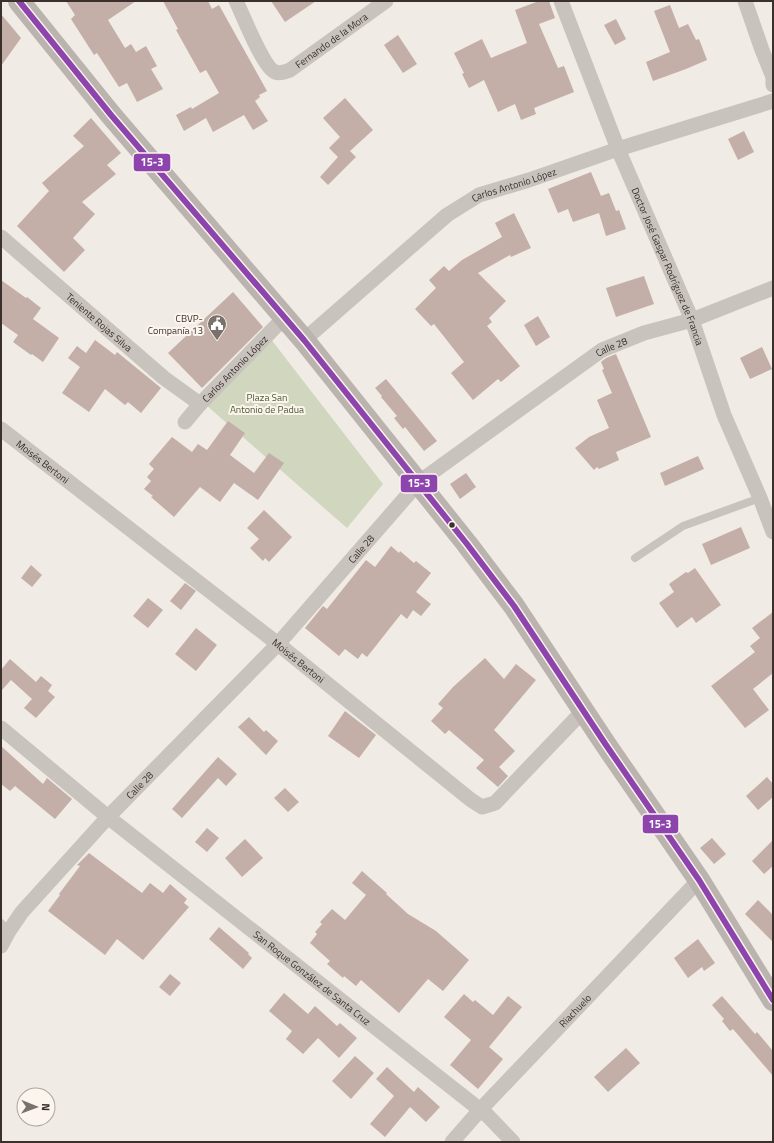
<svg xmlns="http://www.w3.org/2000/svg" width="774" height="1143" viewBox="0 0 774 1143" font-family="'Titillium Web',sans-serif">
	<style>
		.green { fill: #d1d6bf }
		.building { fill: #c3afa7 }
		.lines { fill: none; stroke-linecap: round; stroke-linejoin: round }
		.lane { stroke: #c9c3be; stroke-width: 8 }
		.street { stroke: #c9c3be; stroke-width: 15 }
		.secondary { stroke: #bab3ae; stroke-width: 22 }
		.bus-1-casing { stroke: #fbf5ee; stroke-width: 9 }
		.bus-1 { stroke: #8e44ad; stroke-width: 6 }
		.bus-dot { fill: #3b302b; stroke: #fbf5ee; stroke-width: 1.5 }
		.labels { text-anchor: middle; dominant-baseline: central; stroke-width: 4; stroke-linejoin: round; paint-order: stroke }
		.street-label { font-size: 10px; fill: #3b302b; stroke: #fbf5ee }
		.poi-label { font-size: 10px; fill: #3b302b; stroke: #fbf5ee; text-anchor: end }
		.park-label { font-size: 10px; fill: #4a5a2e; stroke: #fbf5ee }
		.line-badge { stroke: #fbf5ee; stroke-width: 1.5 }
		.badge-label { font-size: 11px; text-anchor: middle; font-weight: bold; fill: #fff }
	</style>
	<rect width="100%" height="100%" fill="#f0ebe5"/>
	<!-- green -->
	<path class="green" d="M 270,338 L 383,484 L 347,528 L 206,405 Z"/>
	<!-- building -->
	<path class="building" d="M 66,1 L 136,1 L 108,20 L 125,48 L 131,44 L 136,52 L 146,46 L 157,66 L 151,69 L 163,89 L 137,102 L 127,83 L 119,87 L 97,53 L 94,55 L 71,19 L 75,15 Z
		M 163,1 L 208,1 L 212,9 L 219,5 L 267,91 L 259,95 L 260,97 L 255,101 L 268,121 L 253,130 L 244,115 L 213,132 L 206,118 L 184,131 L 176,115 L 191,107 L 192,109 L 219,93 L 206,70 L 200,73 L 176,30 L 178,29 Z
		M 271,1 L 316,1 L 285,22 Z
		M 539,1 L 549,1 L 555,18 L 539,24 L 558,68 L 564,66 L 574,92 L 534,108 L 536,114 L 521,120 L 515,104 L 498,112 L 484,80 L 469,88 L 462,74 L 464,73 L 454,53 L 482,39 L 491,58 L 527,43 L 515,10 Z
		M 670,5 L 679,28 L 688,24 L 696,40 L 699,39 L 707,60 L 686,69 L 653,81 L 646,62 L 670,52 L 654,11 Z
		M 1,14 L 21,38 L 1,66 Z
		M 616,19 L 626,39 L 615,45 L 604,25 Z
		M 398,35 L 417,64 L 403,73 L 384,45 Z
		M 345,98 L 373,130 L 350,151 L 356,157 L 328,185 L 320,177 L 338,157 L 329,148 L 340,137 L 323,118 Z
		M 91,118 L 121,153 L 107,165 L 116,174 L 82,202 L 95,214 L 73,238 L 85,250 L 64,272 L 17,226 L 49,191 L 42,183 L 84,146 L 73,136 Z
		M 744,131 L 754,152 L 738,160 L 728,139 Z
		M 591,172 L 601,196 L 609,193 L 616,211 L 619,210 L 626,229 L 606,236 L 599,213 L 573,222 L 568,209 L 558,213 L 548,189 Z
		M 514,213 L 531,248 L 511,257 L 510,255 L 478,273 L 506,301 L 489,318 L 492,322 L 487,326 L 520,366 L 501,382 L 498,379 L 473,400 L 451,373 L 464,362 L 434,324 L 431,326 L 415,309 L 436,288 L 429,280 L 444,266 L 449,271 L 462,260 L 502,237 L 495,223 Z
		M 644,276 L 654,304 L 616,317 L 606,288 Z
		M 1,280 L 26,298 L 27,297 L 41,308 L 33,319 L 59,338 L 43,362 L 32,354 L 31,355 L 13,342 L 18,335 L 1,323 Z
		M 233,292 L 263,327 L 202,388 L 168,353 Z
		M 538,316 L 550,337 L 536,346 L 524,325 Z
		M 95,340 L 115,355 L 117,352 L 161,388 L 141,413 L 128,402 L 125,405 L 105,389 L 89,412 L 62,393 L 80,367 L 68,358 L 77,346 L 86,353 Z
		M 762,347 L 772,369 L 750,379 L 740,358 Z
		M 616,354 L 651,437 L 616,452 L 619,460 L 599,469 L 597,467 L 594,470 L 575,448 L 589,437 L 609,428 L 597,400 L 612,393 L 602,370 L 604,369 L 601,362 L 606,358 Z
		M 386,379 L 437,441 L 424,451 L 405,427 L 403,429 L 394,418 L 397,416 L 381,397 L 382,396 L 375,388 Z
		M 228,421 L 245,433 L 230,455 L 254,473 L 269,453 L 284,463 L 258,500 L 234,483 L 220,502 L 200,487 L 174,517 L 151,497 L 153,496 L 144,489 L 151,481 L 147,477 L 154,469 L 149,464 L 172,437 L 192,452 L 198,444 L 207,450 Z
		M 698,456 L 704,469 L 665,486 L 660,473 Z
		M 466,473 L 476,487 L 460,499 L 450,484 Z
		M 264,510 L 292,537 L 269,562 L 265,558 L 263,561 L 250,548 L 259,539 L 247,528 Z
		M 741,527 L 750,548 L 711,565 L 702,544 Z
		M 391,546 L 399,553 L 400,551 L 414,563 L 416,561 L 431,573 L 416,592 L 431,604 L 421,616 L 413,610 L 407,619 L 401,614 L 367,657 L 362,653 L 358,659 L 345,649 L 339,656 L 305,628 L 323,606 L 327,609 L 366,560 L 375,567 Z
		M 31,565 L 42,575 L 32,587 L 21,578 Z
		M 695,568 L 721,605 L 696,623 L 692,617 L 677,628 L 659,603 L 674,592 L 669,584 L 686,572 L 688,573 Z
		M 185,583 L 196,591 L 181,610 L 170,601 Z
		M 148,598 L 163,610 L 148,628 L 133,616 Z
		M 773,612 L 773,673 L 753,689 L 769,710 L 745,728 L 711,686 L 755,652 L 750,646 L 760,638 L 752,628 Z
		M 196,628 L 217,645 L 196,671 L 175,654 Z
		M 485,658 L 504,679 L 516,664 L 536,680 L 494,730 L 515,751 L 499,767 L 508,776 L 498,787 L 476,768 L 484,760 L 449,730 L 445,734 L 431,721 L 443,708 L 438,704 L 453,687 Z
		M 10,659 L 36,682 L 41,676 L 52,685 L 48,691 L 55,697 L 36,718 L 24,708 L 32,699 L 11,680 L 1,691 L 1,670 Z
		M 345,711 L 376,735 L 359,758 L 328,736 Z
		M 249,717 L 264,732 L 266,730 L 278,741 L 266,755 L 238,727 Z
		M 1,746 L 43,784 L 47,778 L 72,799 L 55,819 L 15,786 L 10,791 L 1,784 Z
		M 218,757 L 237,774 L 226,786 L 218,778 L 182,818 L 172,809 Z
		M 767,777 L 773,784 L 773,797 L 758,810 L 746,796 Z
		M 285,788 L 299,802 L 288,812 L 274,798 Z
		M 207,828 L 219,838 L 207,852 L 195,842 Z
		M 712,838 L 726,854 L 714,864 L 700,848 Z
		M 245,839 L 263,858 L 242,877 L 225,858 Z
		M 773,840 L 773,866 L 764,874 L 752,861 Z
		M 89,853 L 142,893 L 150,883 L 163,893 L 170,884 L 187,899 L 184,903 L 189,907 L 143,960 L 117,939 L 105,955 L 48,911 L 60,895 L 59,894 L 80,866 L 77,865 Z
		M 362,871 L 387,893 L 386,894 L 408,914 L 436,931 L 469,960 L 443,991 L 428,979 L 399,1013 L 361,980 L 356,986 L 344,976 L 343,978 L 327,964 L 330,961 L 310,943 L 317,934 L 315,932 L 322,924 L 320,922 L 332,909 L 345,920 L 366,895 L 352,883 Z
		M 758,900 L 773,915 L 773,942 L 745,914 Z
		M 219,927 L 249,953 L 248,954 L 252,958 L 243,969 L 209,939 Z
		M 698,939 L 715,963 L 704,971 L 702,967 L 688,978 L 674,958 Z
		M 170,974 L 181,983 L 170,996 L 159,987 Z
		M 284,993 L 308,1014 L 315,1006 L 337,1026 L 340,1023 L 357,1038 L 339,1058 L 318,1038 L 303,1054 L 286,1039 L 292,1031 L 269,1011 Z
		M 464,994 L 473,1002 L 475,1000 L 493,1015 L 508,996 L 522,1007 L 489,1047 L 503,1059 L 478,1089 L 450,1065 L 471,1040 L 444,1017 Z
		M 722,996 L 755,1034 L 757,1032 L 773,1051 L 773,1076 L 733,1029 L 730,1031 L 722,1021 L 724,1019 L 712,1005 Z
		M 626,1048 L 640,1063 L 608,1092 L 594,1077 Z
		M 355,1056 L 374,1073 L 351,1099 L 332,1081 Z
		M 387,1067 L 414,1092 L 418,1087 L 440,1107 L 426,1122 L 410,1107 L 385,1137 L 370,1124 L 394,1096 L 376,1079 Z"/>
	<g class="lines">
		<!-- lane -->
		<path class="lane" d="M 635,558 L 683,526 L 760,498
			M 1,923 L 9,931"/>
		<!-- street -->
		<g class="street">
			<path id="s1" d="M 236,1 C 243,15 263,67 275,72 C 280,74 285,72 290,70 L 386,1"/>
			<path id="s2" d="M 561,1 L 618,149 L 692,320 L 724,415 L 760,498 L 773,532"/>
			<path d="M 745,1 L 762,50 L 773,77 L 773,85"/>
			<path id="s3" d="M 1,237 L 164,378 L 200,404"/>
			<path id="s4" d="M 304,340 L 447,215 L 479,195 L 529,180 L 618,149 L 773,101"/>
			<path id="s5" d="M 185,422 L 200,404 L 285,317"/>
			<path id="s6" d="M 1,429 L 278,644 L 471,800 L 482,807 L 495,803 L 583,711"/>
			<path id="s7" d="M 1,728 L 108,817 L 488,1116 L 513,1142"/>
			<path id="s8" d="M 1,946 L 9,931 L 22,912 L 108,817 L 278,644 L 419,482 L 602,350 L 644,333 L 692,320 L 773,288"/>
			<path id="s9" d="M 452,1142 L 480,1110 L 699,880"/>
		</g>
		<!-- secondary -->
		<path class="secondary" d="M 19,1 L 111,115 L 304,340 L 467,544 L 514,606 L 606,745 L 699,880 L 773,1000"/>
		<!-- bus-1 casing -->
		<g class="bus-1-casing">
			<path id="bus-1" d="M 19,1 L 111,115 L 304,340 L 467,544 L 514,606 L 606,745 L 699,880 L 773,1000"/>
		</g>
		<!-- bus-1 -->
		<use href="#bus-1" class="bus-1"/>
	</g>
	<!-- icons -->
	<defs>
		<g id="civic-pin" transform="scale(1)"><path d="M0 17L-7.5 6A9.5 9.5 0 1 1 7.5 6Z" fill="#7a716c" stroke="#fbf5ee"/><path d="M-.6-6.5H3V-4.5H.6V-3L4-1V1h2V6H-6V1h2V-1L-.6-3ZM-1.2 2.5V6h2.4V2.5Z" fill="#fff"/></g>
	</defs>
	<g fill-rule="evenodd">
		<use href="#civic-pin" x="217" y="324"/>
	</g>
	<!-- markers -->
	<circle class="bus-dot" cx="452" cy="525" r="3.5"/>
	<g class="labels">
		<!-- street labels -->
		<g class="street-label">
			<text stroke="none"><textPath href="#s1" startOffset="148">Fernando de la Mora</textPath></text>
			<text stroke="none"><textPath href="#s4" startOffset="264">Carlos Antonio López</textPath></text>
			<text stroke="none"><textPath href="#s2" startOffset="286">Doctor José Gaspar Rodríguez de Francia</textPath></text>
			<text stroke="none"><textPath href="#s3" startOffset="130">Teniente Rojas Silva</textPath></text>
			<text stroke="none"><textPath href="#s8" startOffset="861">Calle 28</textPath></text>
			<text stroke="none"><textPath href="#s5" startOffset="73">Carlos Antonio López</textPath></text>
			<text stroke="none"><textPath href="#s6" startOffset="53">Moisés Bertoni</textPath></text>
			<text stroke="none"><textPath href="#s8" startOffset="537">Calle 28</textPath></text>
			<text stroke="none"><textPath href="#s6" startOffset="377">Moisés Bertoni</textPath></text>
			<text stroke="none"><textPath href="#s8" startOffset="213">Calle 28</textPath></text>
			<text stroke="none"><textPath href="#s7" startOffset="399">San Roque González de Santa Cruz</textPath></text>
			<text stroke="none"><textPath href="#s9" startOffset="180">Riachuelo</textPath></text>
		</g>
		<!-- poi labels -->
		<g class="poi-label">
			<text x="203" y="318">CBVP-<tspan x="203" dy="12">Companía 13</tspan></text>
		</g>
		<!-- park labels -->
		<g class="park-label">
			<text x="267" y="397">Plaza San<tspan x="267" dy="12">Antonio de Padua</tspan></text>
		</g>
	</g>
	<g class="line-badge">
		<rect x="133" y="153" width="38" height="19" rx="4" fill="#8e44ad"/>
		<rect x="400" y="474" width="38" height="19" rx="4" fill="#8e44ad"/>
		<rect x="642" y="814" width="37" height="20" rx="4" fill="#8e44ad"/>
	</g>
	<g class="badge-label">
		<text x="152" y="166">15-3</text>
		<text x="419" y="487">15-3</text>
		<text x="660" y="828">15-3</text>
	</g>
	<!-- border -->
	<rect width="774" height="1143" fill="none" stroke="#3b302b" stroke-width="4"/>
	<!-- north arrow -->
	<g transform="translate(36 1107) rotate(91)"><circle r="19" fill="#fbf5ee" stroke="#aea6a0"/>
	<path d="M0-3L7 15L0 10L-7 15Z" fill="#7a716c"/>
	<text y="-6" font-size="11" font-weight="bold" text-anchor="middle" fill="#3b302b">N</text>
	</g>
</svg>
